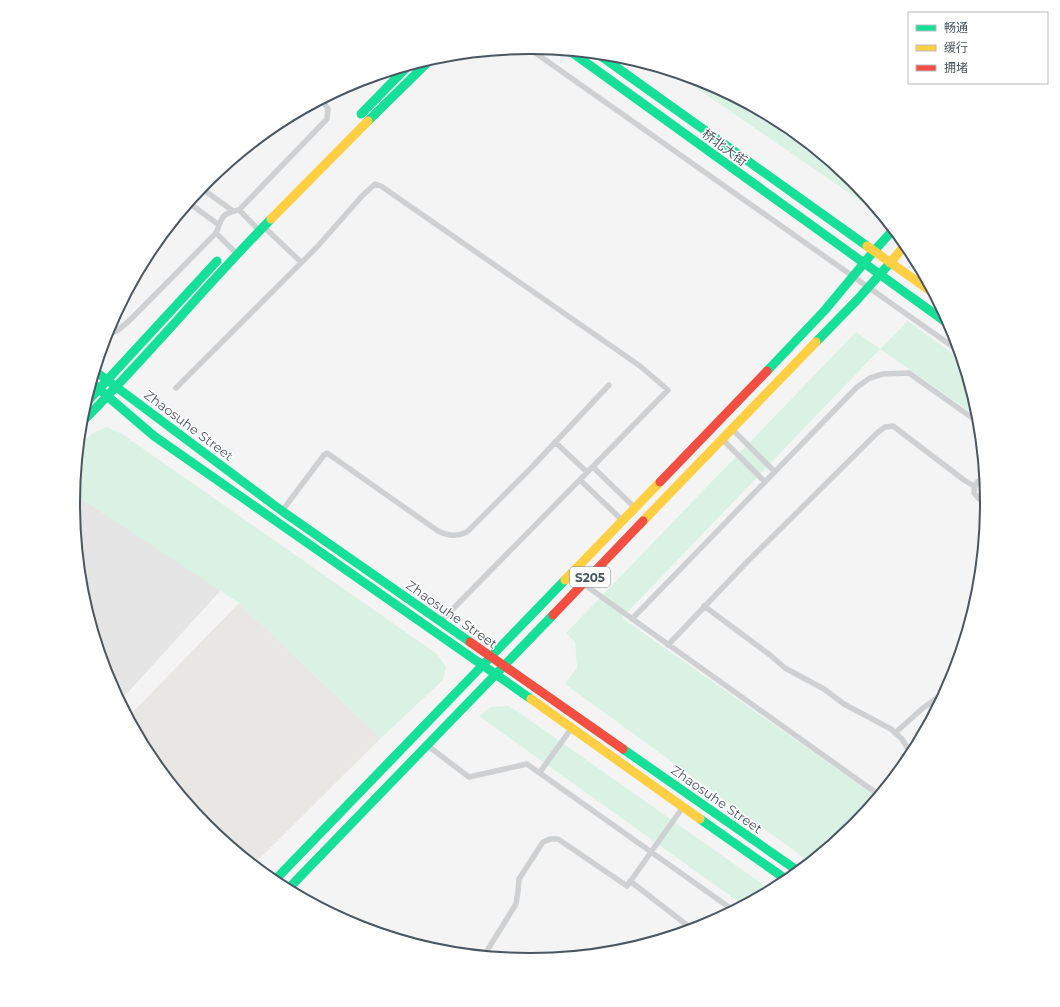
<svg xmlns="http://www.w3.org/2000/svg" width="1060" height="1007" viewBox="0 0 1060 1007" font-family="Montserrat,'Noto Sans SC',sans-serif">
	<style>
		.commercial { fill: #e8e7e3 }
		.education { fill: #e6e5e6 }
		.green { fill: #d9f2e3 }
		.lines { fill: none; stroke-linecap: round; stroke-linejoin: round }
		.lane { stroke: #ced0d2; stroke-width: 5.5 }
		.fast { stroke: #16e098; stroke-width: 9 }
		.slow { stroke: #ffcf43; stroke-width: 9 }
		.jam { stroke: #f24e42; stroke-width: 9 }
		.labels { text-anchor: middle; dominant-baseline: central; stroke-width: 3; stroke-linejoin: round; paint-order: stroke }
		.shield { fill: #fff; stroke: #808990; stroke-width: 1 }
		.shield-label { font-size: 12px; font-weight: bold; fill: #4a5661 }
		.street-label { font-size: 13px; fill: #4a5661; stroke: #fff }
		.rim { fill: none; stroke: #4a5661; stroke-width: 2 }
	</style>
	<rect width="100%" height="100%" fill="#f4f4f4"/>
	<!-- commercial -->
	<path class="commercial" d="M 239,603 L 381,738 L 254,864 L 207,826 L 150,757 L 129,716 Z"/>
	<!-- education -->
	<path class="education" d="M 74,494 L 221,590 L 120,701 L 108,678 L 82,592 L 74,503 Z"/>
	<!-- green -->
	<path class="green" d="M 673,72 L 705,82 L 784,124 L 853,181 L 874,207 L 864,203 Z
		M 908,321 L 961,360 L 978,417 L 880,349 L 622,618 L 877,797 L 853,826 L 810,862 L 565,684 L 577,668 L 575,642 L 566,633 L 856,332 L 880,349 Z
		M 107,427 L 122,434 L 437,654 L 446,667 L 443,680 L 381,738 L 239,603 L 74,494 L 79,445 L 93,433 Z
		M 509,706 L 524,716 L 771,890 L 743,905 L 479,716 L 490,707 Z"/>
	<g class="lines">
		<!-- lane -->
		<path class="lane" d="M 527,47 L 959,351
			M 201,188 L 233,211
			M 189,203 L 219,225
			M 239,210 L 258,229
			M 264,227 L 301,262
			M 216,233 L 236,253
			M 106,336 L 118,330 L 129,321 L 216,233 C 223,218 219,214 239,210 L 327,119 L 328,109 L 322,100
			M 176,388 L 317,247 L 362,196 L 375,184 L 381,186 L 640,366 L 668,390 L 441,621
			M 734,431 L 775,472
			M 724,441 L 765,482
			M 555,442 L 587,472
			M 593,467 L 633,506
			M 984,479 C 976,480 974,486 974,493 L 979,499 L 986,501
			M 580,480 L 622,520
			M 282,511 L 324,455 L 327,453 L 438,531 C 448,536 456,537 467,532 L 532,467 L 609,385
			M 585,585 L 879,795
			M 704,606 L 770,655 L 785,668 L 824,689 L 844,704 L 891,729 L 902,739 L 911,754
			M 632,619 L 857,387 L 870,378 L 883,374 L 909,373 L 978,422
			M 668,645 L 746,563 L 877,433 L 885,427 L 893,426 L 964,480 L 974,486
			M 895,733 L 923,708 L 944,693
			M 428,746 L 469,777 L 527,764 L 733,910
			M 540,772 L 571,729
			M 630,881 L 692,929
			M 485,956 L 485,954 L 516,904 L 518,891 L 519,879 L 543,842 L 550,839 L 558,839 L 627,886 L 683,807"/>
		<!-- fast -->
		<path class="fast" d="M 570,51 L 950,325
			M 598,54 L 867,246
			M 361,114 L 408,66
			M 368,121 L 431,59
			M 874,251 L 893,230
			M 816,342 L 857,300 L 890,263
			M 95,371 L 282,511 L 470,642
			M 767,371 L 825,310 L 874,251
			M 92,383 L 154,436 L 531,699
			M 86,403 L 217,261
			M 81,423 C 147,357 206,285 271,219
			M 623,749 L 798,871
			M 700,819 L 787,880
			M 274,881 L 565,580
			M 288,889 L 553,615"/>
		<!-- slow -->
		<path class="slow" d="M 271,219 L 368,121
			M 867,246 L 932,292
			M 890,263 L 905,245
			M 643,521 L 816,342
			M 565,580 L 660,482
			M 531,699 L 700,819"/>
		<!-- jam -->
		<path class="jam" d="M 660,482 L 767,371
			M 553,615 L 643,521
			M 470,642 L 623,749"/>
	</g>
	<g class="labels">
		<!-- shield labels -->
		<rect class="shield" x="570" y="567" width="40" height="20" rx="3"/>
		<g class="shield-label">
			<text x="590" y="577">S205</text>
		</g>
		<!-- street labels -->
		<g class="street-label">
			<text transform="translate(725 147) rotate(36)">桥北大街</text>
			<text transform="translate(189 425) rotate(37)">Zhaosuhe Street</text>
			<text transform="translate(452 614) rotate(35)">Zhaosuhe Street</text>
			<text transform="translate(717 799) rotate(35)">Zhaosuhe Street</text>
		</g>
	</g>
	<!-- crop -->
	<path d="M0 0H1060V1007H0ZM529 54H531A449 449 0 0 1 980 503V504A449 449 0 0 1 531 953H529A449 449 0 0 1 80 504V503A449 449 0 0 1 529 54Z" fill="#fff" fill-rule="evenodd"/>
	<path class="rim" d="M529 54H531A449 449 0 0 1 980 503V504A449 449 0 0 1 531 953H529A449 449 0 0 1 80 504V503A449 449 0 0 1 529 54Z"/>
	<!-- legend -->
	<rect x="908" y="12" width="140" height="72" fill="#ffffff" stroke="#b7bbc0"/>
	<rect x="916" y="25" width="20" height="6" fill="#16e098" stroke="#b7bbc0"/>
	<text x="944" y="32" font-size="12" fill="#4a5661">畅通</text>
	<rect x="916" y="45" width="20" height="6" fill="#ffcf43" stroke="#b7bbc0"/>
	<text x="944" y="52" font-size="12" fill="#4a5661">缓行</text>
	<rect x="916" y="65" width="20" height="6" fill="#f24e42" stroke="#b7bbc0"/>
	<text x="944" y="72" font-size="12" fill="#4a5661">拥堵</text>
</svg>
